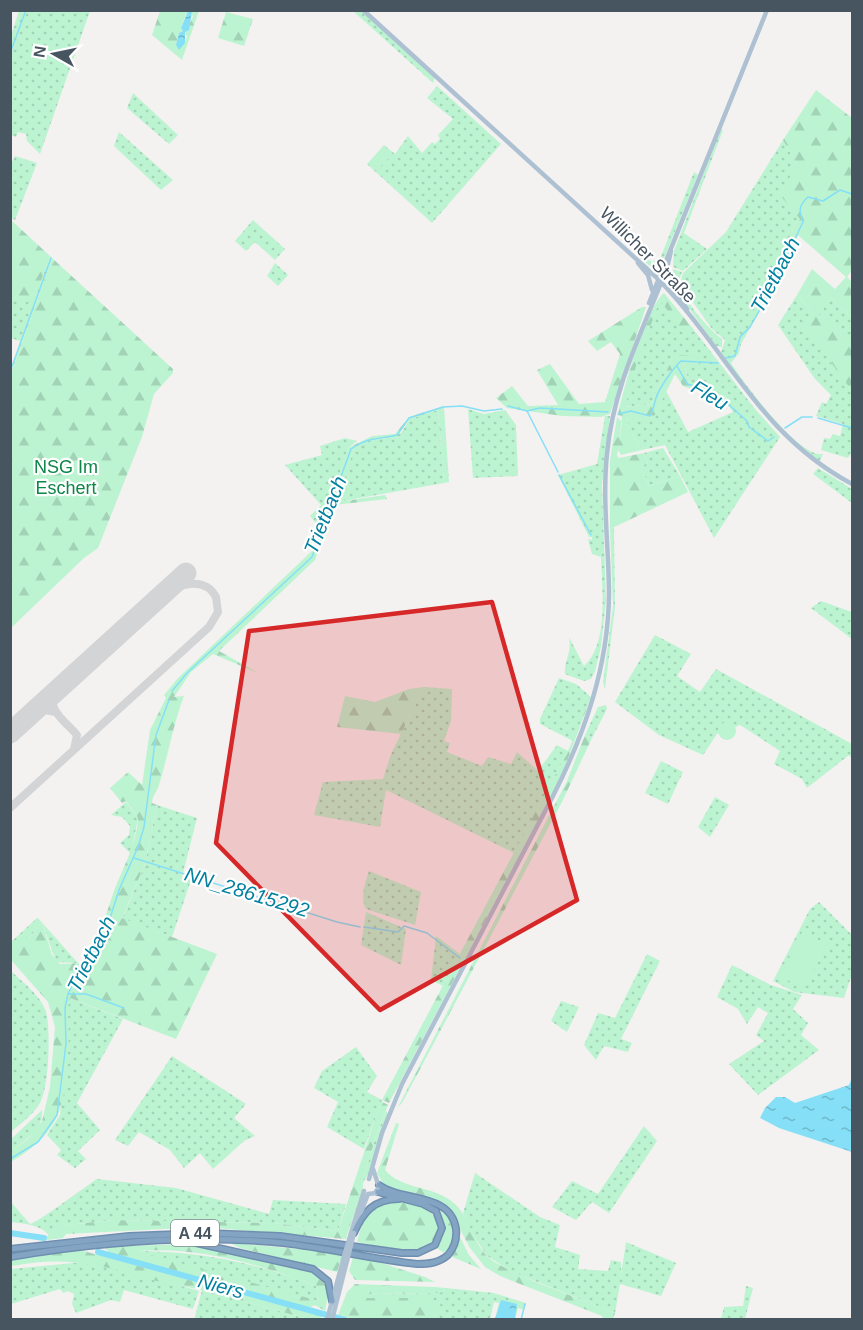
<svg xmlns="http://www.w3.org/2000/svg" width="863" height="1330" viewBox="0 0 863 1330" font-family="Arial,sans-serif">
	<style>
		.grass { fill: url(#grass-dots) }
		.forest { fill: url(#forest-firs); fill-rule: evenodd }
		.pitch { fill: #bcf4d1 }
		.water { fill: url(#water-ripples) }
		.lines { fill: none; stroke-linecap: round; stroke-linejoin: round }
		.stream { stroke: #85dff6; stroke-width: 1.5 }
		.river { stroke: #85dff6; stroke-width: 6 }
		.taxiway { stroke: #d3d4d6; stroke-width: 8 }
		.runway { stroke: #d3d4d6; stroke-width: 21 }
		.highway-casing { stroke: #6f8fb0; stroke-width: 8 }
		.major { stroke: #aec1d2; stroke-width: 4.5 }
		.highway { stroke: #84a4c4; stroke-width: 5 }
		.major-bridge { stroke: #aec1d2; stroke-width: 4.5 }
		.marked { fill: #d62828; fill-opacity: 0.2; stroke: #d62828; stroke-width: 4.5; stroke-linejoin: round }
		.labels { text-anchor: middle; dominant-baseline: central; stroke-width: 4.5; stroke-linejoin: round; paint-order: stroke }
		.shield { fill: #fff; stroke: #7e8890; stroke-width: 1.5 }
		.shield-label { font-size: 16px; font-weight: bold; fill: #475561 }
		.street-label { font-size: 18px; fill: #475561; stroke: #fff }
		.park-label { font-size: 18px; fill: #0d8648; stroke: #fff }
		.water-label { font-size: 20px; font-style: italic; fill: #0381a1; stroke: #fff }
	</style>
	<defs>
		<pattern id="grass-dots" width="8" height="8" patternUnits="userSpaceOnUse" patternTransform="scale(1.5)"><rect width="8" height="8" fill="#bcf4d1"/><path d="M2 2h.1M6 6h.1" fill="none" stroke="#a3d3b6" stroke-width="1.8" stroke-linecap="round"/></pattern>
		<pattern id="forest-firs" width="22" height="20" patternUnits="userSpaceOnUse" patternTransform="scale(1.5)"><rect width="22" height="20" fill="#bcf4d1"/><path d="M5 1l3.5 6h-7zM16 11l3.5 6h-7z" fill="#a3d3b6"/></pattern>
		<pattern id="water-ripples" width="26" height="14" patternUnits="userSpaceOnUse" patternTransform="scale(1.5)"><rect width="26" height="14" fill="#85dff6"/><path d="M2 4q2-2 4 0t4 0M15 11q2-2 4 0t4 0" fill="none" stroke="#6fb8cb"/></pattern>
	</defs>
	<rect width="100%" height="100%" fill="#f4f1f1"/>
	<!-- grass -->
	<path class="grass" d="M 19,11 L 90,11 L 40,154 L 27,141 L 26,134 L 18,132 L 16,137 L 11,135 L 11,35 Z
		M 353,11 L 361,11 L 435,77 L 433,83 Z
		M 437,86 L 501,144 L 432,223 L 367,164 L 384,145 L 395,154 L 408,136 L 422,153 L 432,142 L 435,144 L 440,139 L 438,135 L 453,119 L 427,98 Z
		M 133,93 L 178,135 L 169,144 L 127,108 Z
		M 721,129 L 723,130 L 684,233 L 707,249 L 683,271 L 673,267 L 674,251 Z
		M 119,132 L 173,180 L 161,190 L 114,146 Z
		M 783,140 L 797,164 L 800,219 L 791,229 L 798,235 L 788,261 L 741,344 L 739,353 L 731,363 C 744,383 800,459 823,454 L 820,461 C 786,446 740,381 721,352 L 725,340 L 712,329 L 680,284 L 683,273 L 726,232 Z
		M 15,156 L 37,163 L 15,220 L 11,218 L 11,164 Z
		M 694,172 L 698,175 L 665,256 L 655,270 L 640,258 L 642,255 L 652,262 L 660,259 Z
		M 253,220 L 285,249 L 275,260 L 255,242 L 246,251 L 235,241 Z
		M 50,256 L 52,258 L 11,374 L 20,341 L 11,338 L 11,295 L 33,302 Z
		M 275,263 L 288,275 L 278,286 L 267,276 Z
		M 673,269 L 682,272 C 671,290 708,328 722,339 L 722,347 L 716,346 L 670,282 L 673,281 Z
		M 797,295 L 813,313 L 840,371 L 852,391 L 852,452 L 848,458 L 821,450 L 824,438 L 830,439 L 833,434 L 840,436 L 843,424 L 816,416 L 822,402 L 826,404 L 831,395 L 815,379 L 778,325 Z
		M 831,298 L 852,318 L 852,345 L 817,313 Z
		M 660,299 L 686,336 L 694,330 L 755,409 L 780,437 L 714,538 L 665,445 L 642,450 L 628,427 L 627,416 L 644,420 L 654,417 L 666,391 L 688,432 L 733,412 L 728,405 C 714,402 704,391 691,389 L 684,364 L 672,359 L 651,404 L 624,407 L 636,362 Z
		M 468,409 L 484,414 L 505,410 L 516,425 L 518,476 L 473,478 Z
		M 438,410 L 444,483 L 337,502 L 354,448 L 372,439 L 383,439 L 401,433 L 410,419 Z
		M 605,416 L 610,416 L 602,484 L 606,600 L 601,647 L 595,671 L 591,679 L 584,681 L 565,674 C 564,660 572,654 569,637 L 584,666 C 609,645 602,587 601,557 L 592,554 L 588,539 L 592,540 L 592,537 L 589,537 L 558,475 L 597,464 Z
		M 345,438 L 357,441 L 348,448 L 321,529 L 310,516 L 321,505 L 285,465 L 322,455 L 320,446 Z
		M 663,448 L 680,476 L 649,486 L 641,466 L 648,463 L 644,453 Z
		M 818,468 L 852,489 L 852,503 L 813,474 Z
		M 614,527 L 615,607 L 605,689 L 603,682 L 613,606 L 610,529 Z
		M 821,601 L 852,612 L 852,639 L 811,608 Z
		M 655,635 L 691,654 L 677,676 L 700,692 L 716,669 L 852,744 L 852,759 L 849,755 L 807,788 L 802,779 L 774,764 L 780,751 L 740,725 L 717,734 L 703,755 L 659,735 L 615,702 Z
		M 559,678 L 576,684 L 591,697 L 573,741 L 540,724 L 540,719 Z
		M 424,687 L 452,689 L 451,721 L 444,741 L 450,743 L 447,752 L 482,766 L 488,757 L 511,764 L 517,752 L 538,771 L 557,745 L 568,751 L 514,853 L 386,790 L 380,827 L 314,815 L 323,782 L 383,779 L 391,754 Z
		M 606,705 L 607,709 L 592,738 L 585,735 L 598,707 Z
		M 661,761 L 683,772 L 668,804 L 645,793 Z
		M 715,797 L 729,805 L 710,837 L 698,827 Z
		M 126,802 L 138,818 L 131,854 L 120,843 L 129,835 L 130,826 L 122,817 L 111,815 Z
		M 157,805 L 197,818 L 182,877 L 191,880 L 172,937 L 122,919 L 145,864 Z
		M 369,871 L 421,892 L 415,925 L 366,909 C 360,898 365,883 369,871 Z
		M 819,902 L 852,935 L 852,974 L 844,998 L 794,992 L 773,981 L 810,909 Z
		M 366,912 L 406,929 L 401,965 L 361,945 Z
		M 37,918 L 38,918 L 78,963 L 56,962 L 42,922 L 29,938 L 20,940 L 11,948 L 11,942 Z
		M 436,936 L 460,954 L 443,986 L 431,980 Z
		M 647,954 L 660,961 L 621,1039 L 632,1043 L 628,1052 L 604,1046 L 596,1060 L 584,1045 L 598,1013 L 615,1018 Z
		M 732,965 L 771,985 L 802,995 L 793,1009 L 808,1023 L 801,1035 L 819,1050 L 758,1095 L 729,1064 L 764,1041 L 756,1035 L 768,1013 L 758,1007 L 747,1024 L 738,1009 L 717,997 Z
		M 10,970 C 22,982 41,995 46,1012 C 51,1029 49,1088 40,1103 C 33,1115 20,1124 11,1132 Z
		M 70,998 L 123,1019 L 77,1103 L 100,1130 L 78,1151 L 86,1159 L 75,1168 L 57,1155 L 61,1150 L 47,1135 L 60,1115 L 68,1045 L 67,1008 Z
		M 561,1001 L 579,1007 L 567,1032 L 551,1021 Z
		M 356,1047 L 377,1076 L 367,1092 L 382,1100 L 364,1149 L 327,1127 L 338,1102 L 314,1088 L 322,1071 Z
		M 172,1056 L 246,1104 L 234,1118 L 255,1136 L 244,1141 L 213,1169 L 200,1153 L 184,1168 L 170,1150 L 139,1132 L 128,1146 L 115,1140 Z
		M 42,1110 C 44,1129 24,1141 11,1151 L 10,1140 Z
		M 386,1111 L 388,1113 C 381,1131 373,1171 363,1183 L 363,1191 L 347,1235 L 375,1139 Z
		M 644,1126 L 657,1141 L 609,1213 L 592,1202 L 576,1220 L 552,1207 L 572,1181 L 598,1194 Z
		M 475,1173 L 540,1217 L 560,1225 L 555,1247 L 580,1255 L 578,1269 L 608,1271 L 611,1260 L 621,1262 L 621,1275 L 626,1242 L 676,1263 L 661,1296 L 620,1284 L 615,1313 L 510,1271 L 486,1255 L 469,1228 L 463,1213 Z
		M 97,1179 L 176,1188 L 269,1214 L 273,1200 L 346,1204 L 338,1231 L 273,1223 L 112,1220 L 58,1226 L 49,1235 C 38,1224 25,1224 11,1222 L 10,1201 L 30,1224 C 39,1222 84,1187 97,1179 Z
		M 133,1251 C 200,1251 254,1262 316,1286 L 319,1302 Z
		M 94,1261 L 199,1291 L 193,1309 L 124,1290 L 120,1302 L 111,1300 L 76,1313 L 72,1304 L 74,1294 L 68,1291 L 63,1293 L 60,1289 L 11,1304 L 11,1269 Z
		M 746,1286 L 753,1288 L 745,1319 L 721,1319 L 724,1307 L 743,1306 Z
		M 446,1288 L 494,1293 L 526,1303 L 524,1310 L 518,1308 L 515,1319 L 495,1319 L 499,1303 L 494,1302 L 490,1319 L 435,1319 L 440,1303 L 422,1298 L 361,1298 L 361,1294 L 440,1293 Z
		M 202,1290 L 308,1319 L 194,1320 Z"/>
	<!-- forest -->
	<path class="forest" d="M 160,11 L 199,11 L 182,60 L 152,35 ZM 191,11 L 193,17 L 185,32 L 187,37 L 183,45 L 177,41 L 179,33 L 183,31 L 181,28 L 186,14 Z
		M 226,12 L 253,19 L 244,46 L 218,38 Z
		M 816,90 L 852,118 L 852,270 L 847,277 L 852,282 L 852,318 L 831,298 L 818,313 L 852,345 L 852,391 L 804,325 L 813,313 L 797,295 L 812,269 L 835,289 L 846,277 L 791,229 L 800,219 L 780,195 L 797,164 L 783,140 Z
		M 11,220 L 50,256 L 33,303 L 11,295 Z
		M 52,258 L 173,369 L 173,373 L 154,394 L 142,437 L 98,548 L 84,558 L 11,628 L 11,374 Z
		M 664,293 L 694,330 L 686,337 L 660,300 L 637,362 L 625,407 L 651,404 L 672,359 L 680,355 L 699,356 L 699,365 L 684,364 L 691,389 L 683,386 L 675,374 L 654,417 L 644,421 L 627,417 L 628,427 L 642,450 L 621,455 L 618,450 L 622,417 L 618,415 C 623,390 646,308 664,293 Z
		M 642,307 L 646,307 L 610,414 L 601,417 L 562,416 L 507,408 L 496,398 L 512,386 L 528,406 L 558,405 L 537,370 L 550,364 L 579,404 L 605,402 L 620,354 L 611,342 L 597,351 L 588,341 Z
		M 444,406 L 449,482 L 444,483 L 438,410 L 410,419 L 396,437 L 372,439 L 354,448 L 338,502 L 385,495 L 387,499 L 334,505 L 315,560 L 219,651 L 258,673 L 213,654 L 191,672 L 174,697 L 184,696 C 173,725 168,756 159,785 C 157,792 152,796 152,803 L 157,805 L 145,864 L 122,918 L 217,954 L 176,1039 L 70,998 C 66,1011 69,1023 69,1035 C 65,1098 68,1128 11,1162 L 11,1151 L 28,1139 L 42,1121 L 50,1087 L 55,1027 L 48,1002 L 11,960 L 11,948 L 20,939 L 29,938 L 42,922 L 52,955 L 60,964 L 80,963 L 100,939 L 97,936 C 104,924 107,911 112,897 C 121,870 136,848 138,818 L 126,801 L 122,803 L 110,788 L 128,772 L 142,785 L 150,730 L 166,698 L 164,695 L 178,678 L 313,550 L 348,448 L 372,436 L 395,434 L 409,417 Z
		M 617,417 L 622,422 L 617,456 L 619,458 L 644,453 L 648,463 L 641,466 L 649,486 L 680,476 L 688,492 L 610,529 L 610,460 Z
		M 424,687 L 401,734 L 337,727 L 345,696 L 375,702 L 409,689 Z
		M 591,697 L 562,775 L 389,1103 L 382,1100 L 568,751 Z
		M 585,735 L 592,738 L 562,802 L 402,1103 L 398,1107 L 567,781 Z
		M 381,1101 L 388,1105 L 375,1139 L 346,1239 L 204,1227 L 66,1234 L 63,1238 L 47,1240 L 46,1237 L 58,1226 L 112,1220 L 273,1223 L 338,1231 Z
		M 396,1123 L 399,1124 L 385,1170 C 403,1190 429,1185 450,1200 C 468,1212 471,1237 485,1254 C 501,1273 587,1300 615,1313 L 613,1319 L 603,1319 L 602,1316 L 500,1276 L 485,1267 L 470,1248 L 449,1209 L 437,1201 L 385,1187 L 377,1173 Z
		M 394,1200 C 419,1201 434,1207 440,1231 C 425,1264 386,1247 357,1242 C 364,1216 368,1207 394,1200 Z
		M 441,1209 C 454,1221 459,1241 444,1253 L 437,1248 L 443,1232 Z
		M 460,1237 L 469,1255 L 481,1269 L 450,1256 Z
		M 230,1243 L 343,1253 L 337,1272 L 240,1248 Z
		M 183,1244 L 207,1246 L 315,1272 C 329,1282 329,1294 325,1311 L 315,1305 L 309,1308 L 134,1260 L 109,1252 L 104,1247 ZM 136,1251 C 198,1246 259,1264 316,1286 L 319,1301 Z
		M 80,1250 L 321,1316 L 321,1319 L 308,1319 L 202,1290 L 127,1275 L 124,1271 C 77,1261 59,1258 11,1266 L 11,1260 Z
		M 354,1254 L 425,1277 L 435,1282 L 355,1280 L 349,1271 Z
		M 355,1284 L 435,1287 L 446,1288 L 440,1293 L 361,1294 L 361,1298 L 422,1298 L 441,1303 L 435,1319 L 354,1319 L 338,1315 L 347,1292 Z"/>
	<!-- pitch -->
	<path class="pitch" d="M 384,146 L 393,154 L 376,171 L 368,164 Z
		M718 731a9 9 0 1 1 18 0a9 9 0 1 1-18 0Z
		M 802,932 L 827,944 L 804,989 L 780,976 Z"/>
	<!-- water -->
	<path class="water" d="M 188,11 L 192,12 L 189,30 L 185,32 L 185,43 L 179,50 L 176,45 L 179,33 L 183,31 L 181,28 Z
		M 852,1078 L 852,1152 L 779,1128 L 760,1118 L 765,1108 L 776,1097 L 785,1097 L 795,1103 L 849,1085 Z
		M 501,1300 L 517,1304 L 515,1319 L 495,1319 Z"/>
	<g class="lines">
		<!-- stream -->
		<path class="stream" d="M 10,53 L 26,10
			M 725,358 L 735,356 L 740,337 L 750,327 L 766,299 L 803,222 C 799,211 798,206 808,197 L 823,201 L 840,190 L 852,194
			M 677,366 L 687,384 L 701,388 L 728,404 L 747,421 L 749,427 L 768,441 L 774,437
			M 10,372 L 51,258
			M 508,406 L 527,411 L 540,408 L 608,412
			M 527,411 L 558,472
			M 618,414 L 631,411 L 650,416 C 654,409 654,404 656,398 C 659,388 674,367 681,361 L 718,363
			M 818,418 L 852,428
			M 785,428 L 802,417 L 812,417
			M 559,475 L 591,535
			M 172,691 L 187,673 L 312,557 L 351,449 C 369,436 378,440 397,435 L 409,418 L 443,407 L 462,406 L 484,411 L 502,409
			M 134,858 L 337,922 L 360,927
			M 364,927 L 398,932 L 404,926 L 427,933 L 460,958
			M 68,994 L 86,994 L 124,1008
			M 10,1159 L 38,1142 L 57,1115 L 66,1044 L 65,1008 L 68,994 L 75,979 L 104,937 L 119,890 L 138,847 L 144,827 L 156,735 L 169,700
			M 521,1320 L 525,1304"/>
		<!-- river -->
		<path class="river" d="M 10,1233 L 44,1238
			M 98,1252 L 345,1320"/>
		<!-- taxiway -->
		<path class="taxiway" d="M 55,692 C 45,709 67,723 77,735 L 74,749
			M 31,715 L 41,709 L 55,712
			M 10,808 L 209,627 L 218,612 L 216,597 C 204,575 178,585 161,595"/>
		<!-- runway -->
		<path class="runway" d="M 10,733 L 186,573"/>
		<!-- highway casing -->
		<g class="highway-casing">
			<path id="highway" d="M 354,1233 C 363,1212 374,1199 399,1199
				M 196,1243 L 313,1269 L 328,1281 L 332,1301
				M 10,1249 L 129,1236 L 205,1233 L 280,1236 L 402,1253 L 418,1253 L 435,1245 L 442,1228 L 436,1211 L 423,1204 L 378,1192
				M 10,1257 C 100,1242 192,1234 283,1243 C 328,1248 372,1259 417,1264 C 429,1264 439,1263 448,1255 C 454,1248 457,1238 456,1229 C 451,1192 402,1202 379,1185"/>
		</g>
		<!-- major -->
		<path class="major" d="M 363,10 L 657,278 C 729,351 757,433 852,484
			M 638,263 L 648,275 L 652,290
			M 667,269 L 670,285 L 687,309
			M 649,303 L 767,10
			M 369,1179 L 382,1133 L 402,1084 L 553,796 C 585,733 608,667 609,595 C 609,548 602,501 607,454 C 613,387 643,330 667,268 L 671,251
			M 368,1194 L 376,1193 L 379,1187 L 373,1169
			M 357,1223 L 368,1194
			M 351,1233 L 364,1191
			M 327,1320 L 343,1260
			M 332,1320 L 347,1261"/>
		<!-- highway -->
		<use href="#highway" class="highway"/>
		<!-- major-bridge -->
		<path class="major-bridge" d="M 343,1260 L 351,1233
			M 347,1261 L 354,1233"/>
	</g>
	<!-- marked area -->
	<path class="marked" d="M 492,602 L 577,900 L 380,1010 L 216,843 L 249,631 Z"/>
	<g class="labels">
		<!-- shield labels -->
		<rect class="shield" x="171" y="1220" width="48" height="26" rx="4.5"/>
		<g class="shield-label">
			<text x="195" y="1233">A 44</text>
		</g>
		<!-- street labels -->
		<g class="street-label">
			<text transform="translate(648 255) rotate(45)">Willicher Straße</text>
		</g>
		<!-- park labels -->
		<g class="park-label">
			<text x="66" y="467">NSG Im<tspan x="66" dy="21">Eschert</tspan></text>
		</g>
		<!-- water labels -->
		<g class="water-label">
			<text transform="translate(775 275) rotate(-62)">Trietbach</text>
			<text transform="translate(710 395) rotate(31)">Fleu</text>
			<text transform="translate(325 515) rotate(-68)">Trietbach</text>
			<text transform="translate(247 892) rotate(17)">NN_28615292</text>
			<text transform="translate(91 954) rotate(-63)">Trietbach</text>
			<text transform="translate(221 1286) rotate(15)">Niers</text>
		</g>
	</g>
	<!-- border -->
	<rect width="863" height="1330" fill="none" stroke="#475561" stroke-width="24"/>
	<!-- north arrow -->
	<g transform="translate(54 54) rotate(279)" stroke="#ffffff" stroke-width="4.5" paint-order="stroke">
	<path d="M0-4.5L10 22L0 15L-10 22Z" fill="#475561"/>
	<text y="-9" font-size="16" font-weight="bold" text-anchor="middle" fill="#475561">N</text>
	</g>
</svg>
